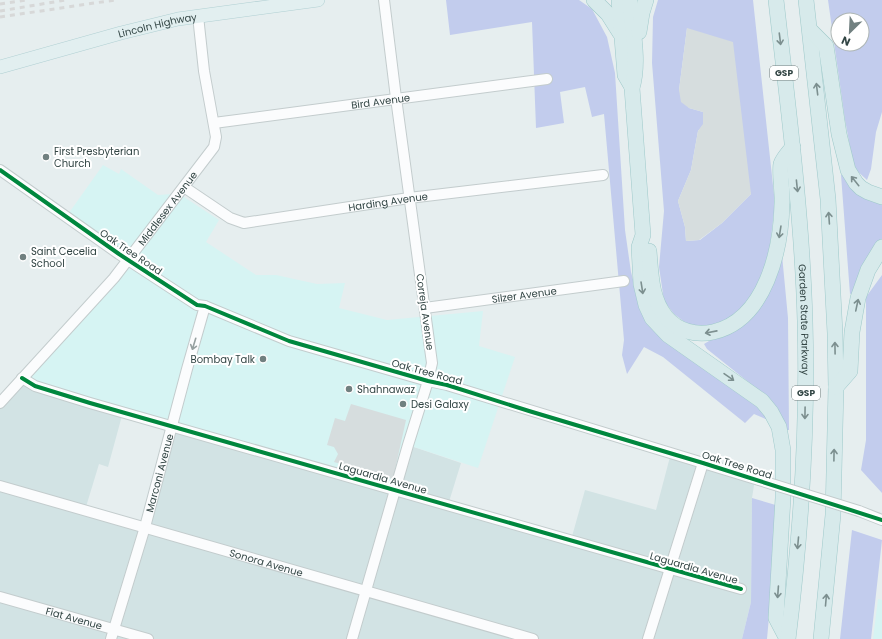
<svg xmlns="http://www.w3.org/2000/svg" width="882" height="639" viewBox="0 0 882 639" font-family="Poppins,sans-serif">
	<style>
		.residential { fill: #d2e3e4 }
		.commercial { fill: #d6f4f3 }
		.green { fill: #c2cced; fill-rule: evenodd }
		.parking { fill: #d6ddde }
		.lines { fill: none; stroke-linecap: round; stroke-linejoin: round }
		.minor-casing { stroke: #c3cccd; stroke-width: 12 }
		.major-casing { stroke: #b1d0d3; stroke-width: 14 }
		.highway-casing { stroke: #9ec9ca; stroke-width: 16 }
		.minor { stroke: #fbfcfd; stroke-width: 10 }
		.major { stroke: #e2eff0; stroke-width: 13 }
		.highway { stroke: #d7eaeb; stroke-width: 15 }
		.rail { stroke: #d7d8d8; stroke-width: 3; stroke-dasharray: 5 5; stroke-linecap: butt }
		.minor-bridge-casing { stroke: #c3cccd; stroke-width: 12; stroke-linecap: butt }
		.minor-bridge { stroke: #fbfcfd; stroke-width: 10 }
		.cycleway-casing { stroke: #fff; stroke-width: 6 }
		.cycleway { stroke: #00873e; stroke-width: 4 }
		.oneway { stroke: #7c8f8f }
		.oneway2 { stroke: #96a0a0 }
		.poi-dot { fill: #718080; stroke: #fff; stroke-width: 1.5 }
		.labels { text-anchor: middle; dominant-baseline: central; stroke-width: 4; stroke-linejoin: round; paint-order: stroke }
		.shield { fill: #fff; stroke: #707d7c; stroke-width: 1 }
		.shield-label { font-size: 9px; font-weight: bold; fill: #324544 }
		.street-label { font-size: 10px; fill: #324544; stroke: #fff }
		.poi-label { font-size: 10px; fill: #324544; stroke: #fff; text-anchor: start }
	</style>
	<rect width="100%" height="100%" fill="#e6eeef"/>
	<!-- residential -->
	<path class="residential" d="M 22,378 L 123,412 L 108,467 L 99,464 L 85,510 L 145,527 L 172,427 L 408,445 L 461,463 L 448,505 L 571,540 L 585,490 L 656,510 L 671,453 L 755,479 L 752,498 L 751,602 L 742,639 L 0,639 L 0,403 Z"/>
	<!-- commercial -->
	<path class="commercial" d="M 103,165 L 119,174 L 121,169 L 158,195 L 172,194 L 184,197 L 219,220 L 206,242 L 256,275 L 276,275 L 317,284 L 345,283 L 339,308 L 387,320 L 483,311 L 479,346 L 515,357 L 478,468 L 408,445 L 396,490 L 22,378 L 127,260 L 66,217 Z
		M 878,599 L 882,600 L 882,639 L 873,639 Z"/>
	<!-- green -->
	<path class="green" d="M 446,0 L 579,0 L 592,9 L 607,37 L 615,73 L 625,230 L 631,272 L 638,299 L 750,400 L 761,411 L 768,420 L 754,414 L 745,423 L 663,357 L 644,347 L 627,374 L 622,355 L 624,340 L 604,114 L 592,117 L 585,87 L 560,92 L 564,123 L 536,128 L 532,22 L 450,35 Z
		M 658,0 L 753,0 L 775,204 L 770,246 L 764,269 L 753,294 L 737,314 L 716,325 L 699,327 L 686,323 L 674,314 L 664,301 L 659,267 L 664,211 L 652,63 L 653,17 ZM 687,28 L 751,194 L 722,223 L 700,240 L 686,241 L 685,227 L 678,201 L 691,170 L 698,131 L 703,125 L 703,112 L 689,108 L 679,90 Z
		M 828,0 L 882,0 L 882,112 L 876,132 L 871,169 L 867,180 L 854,168 L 845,120 ZM 838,20 L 862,20 L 862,44 L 838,44 Z
		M 844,174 L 882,204 L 882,240 L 854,293 L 850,294 L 841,175 Z
		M 782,255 L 788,318 L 789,430 L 787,430 L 762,393 L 707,349 L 704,344 L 714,338 L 725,335 Z
		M 882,275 L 882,493 L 861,470 L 866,440 L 866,297 Z
		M 752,498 L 779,506 L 767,639 L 742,639 L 751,602 Z
		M 852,530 L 882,540 L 871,639 L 840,639 Z"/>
	<!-- parking -->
	<path class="parking" d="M 687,28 L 733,42 L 751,194 L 722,223 L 699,240 L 686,241 L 685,227 L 678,201 L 691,170 L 698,131 L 703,124 L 703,112 L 689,108 L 681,102 L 679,90 Z
		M 351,404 L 406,420 L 393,479 L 334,462 L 338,454 L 334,447 L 327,445 L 335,418 L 345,421 Z"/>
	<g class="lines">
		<!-- minor casing -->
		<g class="minor-casing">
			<g id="minor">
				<path id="s1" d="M 214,123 L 547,79"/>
				<path d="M 0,170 L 119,254 L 197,305 L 205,306 L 289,341 L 428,381 L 447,385 L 759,480"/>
				<path id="s2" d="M 184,187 L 230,218 L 244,223 L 409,198 L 603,175"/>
				<path id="s3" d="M 425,308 L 624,281"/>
				<path d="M 22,378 L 35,386 L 90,403 L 741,589"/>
				<path id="s4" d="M 0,403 L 114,278 L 214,147 L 216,137 L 204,71 L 198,16"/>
				<path id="s5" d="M 0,486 L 533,639"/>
				<path d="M 859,511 L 882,520"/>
				<path id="s6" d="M 0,597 L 148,639"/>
				<path id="s7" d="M 111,639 L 145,527 L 187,369 L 205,306"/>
				<path d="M 352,639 L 408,445 L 428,381 L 432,363 L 396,98 L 384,0"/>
				<path d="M 648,639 L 703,463"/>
			</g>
		</g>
		<!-- major casing -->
		<g class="major-casing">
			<g id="major">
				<path id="s8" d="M 0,67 L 121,33 L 178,19 L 318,0"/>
			</g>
		</g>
		<!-- highway casing -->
		<g class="highway-casing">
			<g id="highway">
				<path d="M 594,0 L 608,14 L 620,33"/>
				<path d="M 619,0 L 625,75 L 632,87"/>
				<path d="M 630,0 C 632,27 640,62 632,88 L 643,235 L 639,247 L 641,284 L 646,305 L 652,318 L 668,335 L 762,401 L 771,412 L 779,427 L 783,450 L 783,498 L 776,618 L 787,639"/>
				<path id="s9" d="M 776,0 C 788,107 802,213 805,321 C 808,427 801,534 788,639"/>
				<path d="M 806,0 L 828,199 L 835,333 L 836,387 L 833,515 L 821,639"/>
				<path d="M 810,30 L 826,46 L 839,134 L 848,170 L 856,183 L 861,188 L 868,192 L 882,197"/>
				<path d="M 639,32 L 642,13 L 646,0"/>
				<path d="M 649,251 C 651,274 651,299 666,317 C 678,331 696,336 713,332 C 766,320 781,249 782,204 C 783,196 779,169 781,164 C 783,158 789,152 793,147"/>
				<path d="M 836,387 L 850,371 L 852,332 L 858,298 L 868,270 L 882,247"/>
			</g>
		</g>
		<!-- minor -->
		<use href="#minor" class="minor"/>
		<!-- major -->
		<use href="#major" class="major"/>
		<!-- highway -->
		<use href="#highway" class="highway"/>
		<!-- rail -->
		<path class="rail" d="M 0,4 L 27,0
			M 0,11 L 66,0
			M 0,17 L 115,0"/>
		<!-- minor-bridge casing -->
		<g class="minor-bridge-casing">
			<path id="minor-bridge" d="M 759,480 L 859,511"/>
		</g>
		<!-- minor-bridge -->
		<use href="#minor-bridge" class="minor-bridge"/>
		<!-- cycleway casing -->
		<g class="cycleway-casing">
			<path id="cycleway" d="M 0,170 L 119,254 L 197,305 L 205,306 L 289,341 L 428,381 L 447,385 L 529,411 L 703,463 L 882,520
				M 22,378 L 35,386 L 90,403 L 741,589"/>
		</g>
		<!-- cycleway -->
		<use href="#cycleway" class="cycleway"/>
	</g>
	<!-- one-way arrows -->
	<defs><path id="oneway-shaft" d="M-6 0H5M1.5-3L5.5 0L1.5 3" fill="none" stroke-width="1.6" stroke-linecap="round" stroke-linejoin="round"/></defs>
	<g class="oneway">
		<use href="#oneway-shaft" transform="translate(780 39) rotate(83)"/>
		<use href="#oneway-shaft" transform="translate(817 89) rotate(-97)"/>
		<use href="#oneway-shaft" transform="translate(855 181) rotate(-129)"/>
		<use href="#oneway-shaft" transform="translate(797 186) rotate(84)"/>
		<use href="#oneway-shaft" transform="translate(829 218) rotate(-94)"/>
		<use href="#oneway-shaft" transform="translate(780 232) rotate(99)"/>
		<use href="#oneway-shaft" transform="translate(642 288) rotate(81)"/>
		<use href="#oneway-shaft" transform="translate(857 305) rotate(-78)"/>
		<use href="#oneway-shaft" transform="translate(711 332) rotate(169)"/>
		<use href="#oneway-shaft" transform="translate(835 348) rotate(-91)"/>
		<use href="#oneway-shaft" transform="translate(729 377) rotate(35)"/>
		<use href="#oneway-shaft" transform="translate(805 413) rotate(91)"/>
		<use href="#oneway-shaft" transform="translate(834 455) rotate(-89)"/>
		<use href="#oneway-shaft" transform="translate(798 543) rotate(95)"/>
		<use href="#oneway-shaft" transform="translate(778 592) rotate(94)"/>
		<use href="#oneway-shaft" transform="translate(826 600) rotate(-85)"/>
	</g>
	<use class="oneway2" href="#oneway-shaft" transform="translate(194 344) rotate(107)"/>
	<!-- markers -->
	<g class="poi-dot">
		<circle cx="46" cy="157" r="4"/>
		<circle cx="23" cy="257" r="4"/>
		<circle cx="263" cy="359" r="4"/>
		<circle cx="349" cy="389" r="4"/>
		<circle cx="403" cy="404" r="4"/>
	</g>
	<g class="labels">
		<!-- shield labels -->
		<g class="shield">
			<rect x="770" y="66" width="28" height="14" rx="3"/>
			<rect x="792" y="386" width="28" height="14" rx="3"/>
		</g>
		<g class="shield-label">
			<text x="784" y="73">GSP</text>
			<text x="806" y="393">GSP</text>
		</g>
		<!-- street labels -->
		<g class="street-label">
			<text stroke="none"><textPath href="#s8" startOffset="163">Lincoln Highway</textPath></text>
			<text stroke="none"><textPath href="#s1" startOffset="168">Bird Avenue</textPath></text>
			<text stroke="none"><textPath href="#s2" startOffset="216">Harding Avenue</textPath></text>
			<text stroke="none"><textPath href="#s4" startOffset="257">Middlesex Avenue</textPath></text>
			<text transform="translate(131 252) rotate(34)">Oak Tree Road</text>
			<text stroke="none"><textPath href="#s3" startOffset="100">Silzer Avenue</textPath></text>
			<text transform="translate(425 312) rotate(82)">Correja Avenue</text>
			<text stroke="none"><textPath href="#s9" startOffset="321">Garden State Parkway</textPath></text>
			<text transform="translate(427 372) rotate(15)">Oak Tree Road</text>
			<text transform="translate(737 465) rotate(17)">Oak Tree Road</text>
			<text stroke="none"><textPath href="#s7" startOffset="173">Marconi Avenue</textPath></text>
			<text transform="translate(383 478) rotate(16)">Laguardia Avenue</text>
			<text stroke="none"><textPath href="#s5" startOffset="277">Sonora Avenue</textPath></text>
			<text transform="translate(694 568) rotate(16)">Laguardia Avenue</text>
			<text stroke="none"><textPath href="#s6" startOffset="77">Fiat Avenue</textPath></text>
		</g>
		<!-- poi labels -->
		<g class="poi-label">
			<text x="54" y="151">First Presbyterian<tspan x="54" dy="12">Church</tspan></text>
			<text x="31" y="251">Saint Cecelia<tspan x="31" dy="12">School</tspan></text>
			<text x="255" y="359" text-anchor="end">Bombay Talk</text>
			<text x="357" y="389">Shahnawaz</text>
			<text x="411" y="404">Desi Galaxy</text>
		</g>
	</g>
	<!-- north arrow -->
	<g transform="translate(850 32) rotate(204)"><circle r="19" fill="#ffffff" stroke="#adb5b4"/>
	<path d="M0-3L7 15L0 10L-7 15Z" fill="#718080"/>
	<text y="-6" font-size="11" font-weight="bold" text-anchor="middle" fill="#324544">N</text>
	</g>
</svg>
